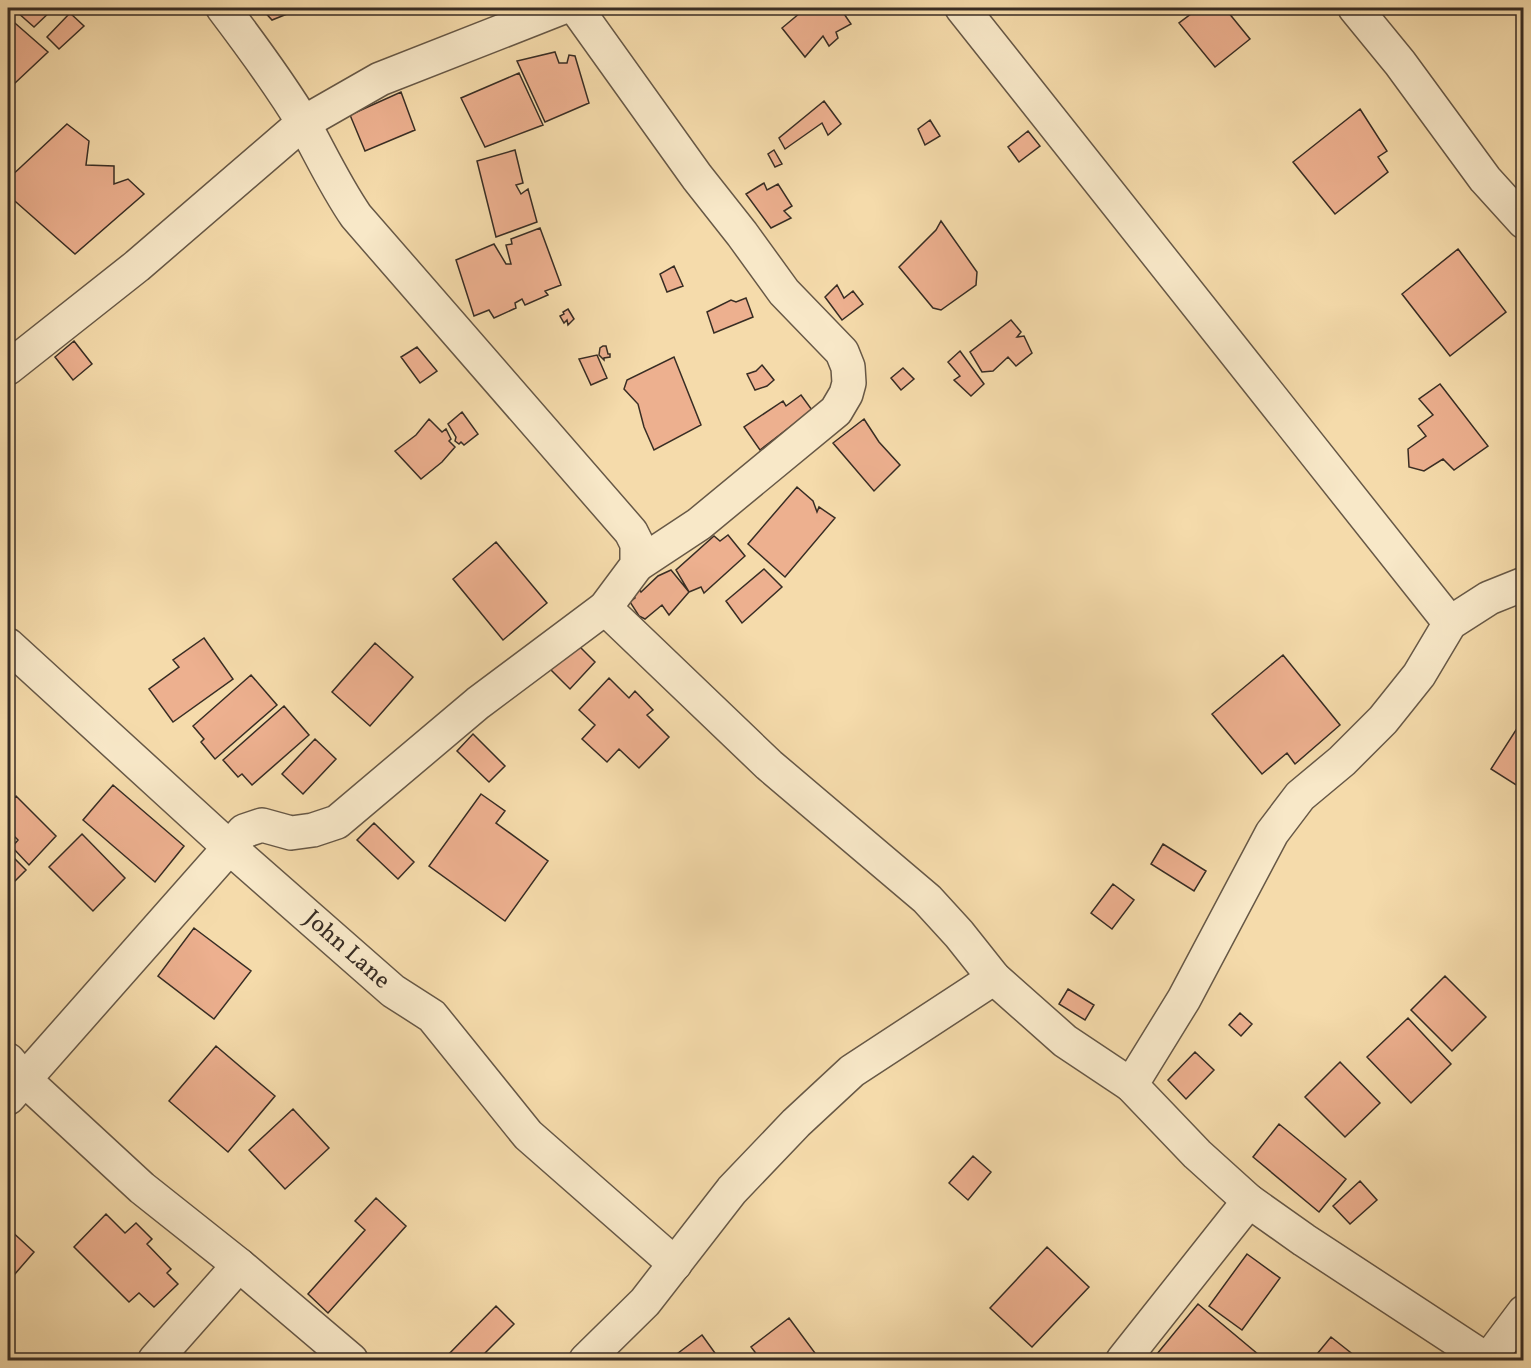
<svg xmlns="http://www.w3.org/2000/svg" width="1531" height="1368" viewBox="0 0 1531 1368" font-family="Vollkorn,serif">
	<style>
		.building { fill: #edb08f; stroke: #382d24; stroke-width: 1.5 }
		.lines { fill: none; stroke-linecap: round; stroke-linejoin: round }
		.minor-casing { stroke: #675846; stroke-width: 36 }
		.minor { stroke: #f8e8c8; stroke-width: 33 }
		.labels { text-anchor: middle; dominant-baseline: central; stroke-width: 4.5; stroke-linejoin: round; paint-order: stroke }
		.street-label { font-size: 24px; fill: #382d24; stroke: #f8e8c8 }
	</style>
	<rect width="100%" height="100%" fill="#f5dbab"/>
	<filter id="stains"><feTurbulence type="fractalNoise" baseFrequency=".00333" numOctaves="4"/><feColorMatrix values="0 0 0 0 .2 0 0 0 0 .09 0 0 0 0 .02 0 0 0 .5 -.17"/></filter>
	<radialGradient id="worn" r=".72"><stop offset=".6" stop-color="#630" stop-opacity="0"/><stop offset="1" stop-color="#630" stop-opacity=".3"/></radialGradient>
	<!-- building -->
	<path class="building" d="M 21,8 L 54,8 L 34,27 L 17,12 Z
		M 261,8 L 302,8 L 272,20 Z
		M 806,8 L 840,8 L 851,24 L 836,32 L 838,38 L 829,46 L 823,36 L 805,57 L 782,28 Z
		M 1199,8 L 1230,8 L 1231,9 L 1228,12 L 1250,39 L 1215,67 L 1179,23 Z
		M 70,13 L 84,26 L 59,49 L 47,37 Z
		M 8,17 L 48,52 L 14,84 L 8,77 Z
		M 555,52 L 559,63 L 567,63 L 569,55 L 575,56 L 589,103 L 545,122 L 517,61 Z
		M 519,73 L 543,125 L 485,147 L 461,98 Z
		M 401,92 L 415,130 L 365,151 L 350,115 Z
		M 824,101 L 841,124 L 828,135 L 822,123 L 785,149 L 779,138 Z
		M 1360,109 L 1387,151 L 1378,157 L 1388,172 L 1335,214 L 1293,162 Z
		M 930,120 L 940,136 L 925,145 L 918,129 Z
		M 67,124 L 89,141 L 86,165 L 114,166 L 114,184 L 128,179 L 144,194 L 75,254 L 8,195 L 8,179 Z
		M 1028,131 L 1040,146 L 1019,162 L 1008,147 Z
		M 515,150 L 523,183 L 516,185 L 521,194 L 528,189 L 537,222 L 496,237 L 477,161 Z
		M 774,150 L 782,164 L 775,167 L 768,154 Z
		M 764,183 L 767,190 L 778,184 L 792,206 L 784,211 L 791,218 L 771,228 L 746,194 Z
		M 941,221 L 977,272 L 976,285 L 941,310 L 933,308 L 899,267 L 936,230 Z
		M 540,228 L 561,285 L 545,291 L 548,295 L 525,305 L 522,299 L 515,303 L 516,308 L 494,318 L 489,310 L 474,316 L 456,260 L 494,244 L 506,264 L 511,264 L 506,245 L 512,244 L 511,239 Z
		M 1458,249 L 1506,312 L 1450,356 L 1402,294 Z
		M 674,266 L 683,286 L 667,292 L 660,274 Z
		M 837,285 L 844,298 L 853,291 L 863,304 L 842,320 L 825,297 Z
		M 746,298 L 753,317 L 714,333 L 707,312 L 731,300 L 736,302 Z
		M 568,309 L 574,319 L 568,325 L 567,320 L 564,323 L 560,316 L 564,314 L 563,312 Z
		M 1011,320 L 1021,332 L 1017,337 L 1024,336 L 1032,353 L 1016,366 L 1008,357 L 993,371 L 982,372 L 970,352 Z
		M 74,341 L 92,364 L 73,380 L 55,357 Z
		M 603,346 L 606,346 L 608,354 L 610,354 L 610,357 L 604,358 L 604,360 L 599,355 L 600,348 Z
		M 417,347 L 437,371 L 420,383 L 401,357 Z
		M 960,351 L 984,384 L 971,396 L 954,380 L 960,376 L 948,362 Z
		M 597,355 L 607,378 L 591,385 L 579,359 Z
		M 674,357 L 701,425 L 654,450 L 644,427 L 638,404 L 624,389 L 627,380 Z
		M 762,365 L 774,380 L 767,386 L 755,390 L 747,374 L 756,371 Z
		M 903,368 L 914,379 L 901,390 L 891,378 Z
		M 1440,384 L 1488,446 L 1454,470 L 1443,459 L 1424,471 L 1409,467 L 1408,449 L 1426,436 L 1418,426 L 1433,415 L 1419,399 Z
		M 801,395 L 812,410 L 760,450 L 744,427 L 783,401 L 786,406 Z
		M 462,412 L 478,434 L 464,445 L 461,442 L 459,444 L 455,441 L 456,437 L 448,424 Z
		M 429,419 L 442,432 L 446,429 L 451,439 L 449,441 L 455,447 L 442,462 L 421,479 L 395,451 L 416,435 Z
		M 864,419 L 879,442 L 900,465 L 874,491 L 833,443 Z
		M 797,487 L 813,501 L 817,512 L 819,507 L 835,518 L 785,577 L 748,544 Z
		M 728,535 L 745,556 L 704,593 L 701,587 L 689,592 L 676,570 L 714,536 L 720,541 Z
		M 496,542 L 547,603 L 503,640 L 453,579 Z
		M 764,569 L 782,587 L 742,623 L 726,601 Z
		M 671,570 L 689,592 L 669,615 L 662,605 L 645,619 L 639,616 L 630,602 L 635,598 L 630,592 L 637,586 L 641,592 L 658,576 Z
		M 204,638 L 233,679 L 173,722 L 149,689 L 179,667 L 173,660 Z
		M 571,638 L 595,662 L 570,689 L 545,664 Z
		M 375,643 L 413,677 L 370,726 L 332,692 Z
		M 1283,655 L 1340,725 L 1295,764 L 1287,753 L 1262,774 L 1212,714 Z
		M 251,675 L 277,705 L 215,759 L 201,742 L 204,739 L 193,726 Z
		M 609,678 L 629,698 L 635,691 L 653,710 L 647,715 L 669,737 L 639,768 L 619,749 L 607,762 L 582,739 L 595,725 L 579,710 Z
		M 284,706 L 309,735 L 252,785 L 242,774 L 238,777 L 223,760 Z
		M 1523,719 L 1524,719 L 1524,790 L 1491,769 Z
		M 473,734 L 505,766 L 489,782 L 457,751 Z
		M 315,739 L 336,759 L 303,794 L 282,774 Z
		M 113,785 L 184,846 L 155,882 L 83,820 Z
		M 481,794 L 505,811 L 496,823 L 548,861 L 505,921 L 429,866 Z
		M 16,796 L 56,836 L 29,865 L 12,847 L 18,840 L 10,832 L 8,835 L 8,804 Z
		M 374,823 L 414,862 L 398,879 L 357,840 Z
		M 82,834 L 125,878 L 93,911 L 49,867 Z
		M 1163,844 L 1206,871 L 1194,891 L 1151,864 Z
		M 8,852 L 26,870 L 8,888 Z
		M 1113,884 L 1134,900 L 1112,929 L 1091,913 Z
		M 194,928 L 251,971 L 214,1019 L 158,976 Z
		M 1445,976 L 1486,1017 L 1452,1051 L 1411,1010 Z
		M 1068,989 L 1094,1005 L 1085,1020 L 1059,1004 Z
		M 1240,1013 L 1252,1024 L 1241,1036 L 1229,1025 Z
		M 1408,1018 L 1451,1064 L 1411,1103 L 1367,1057 Z
		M 216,1046 L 275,1096 L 228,1152 L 169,1101 Z
		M 1195,1052 L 1214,1070 L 1186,1099 L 1168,1080 Z
		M 1340,1062 L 1380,1103 L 1345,1137 L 1305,1097 Z
		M 293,1109 L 329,1148 L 285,1189 L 249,1150 Z
		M 1279,1124 L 1346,1179 L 1319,1212 L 1253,1157 Z
		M 973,1156 L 991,1172 L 968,1200 L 949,1183 Z
		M 1360,1181 L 1377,1200 L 1350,1224 L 1333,1206 Z
		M 376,1198 L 406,1226 L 328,1313 L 308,1294 L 365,1230 L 355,1221 Z
		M 106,1214 L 125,1233 L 136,1223 L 152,1239 L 147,1244 L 171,1269 L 167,1273 L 178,1284 L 154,1307 L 139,1293 L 129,1302 L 74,1247 Z
		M 8,1228 L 34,1252 L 8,1282 Z
		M 1047,1247 L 1089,1287 L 1032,1347 L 990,1308 Z
		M 1247,1254 L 1280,1278 L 1242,1330 L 1209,1306 Z
		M 1198,1304 L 1265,1360 L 1152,1360 Z
		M 496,1306 L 514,1324 L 478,1360 L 445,1360 L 444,1359 Z
		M 789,1318 L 815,1353 L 805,1360 L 761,1360 L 751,1347 Z
		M 702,1335 L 720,1360 L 669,1360 Z
		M 1331,1337 L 1360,1360 L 1312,1360 Z"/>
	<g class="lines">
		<!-- minor casing -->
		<g class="minor-casing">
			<g id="minor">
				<path d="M 576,8 L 697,177 L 742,234 L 784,292 L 842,352 L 848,367 L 849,383 L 846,394 L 836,411 L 699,524 L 637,565"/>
				<path d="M 962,8 L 1450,623"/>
				<path d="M 1355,8 L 1400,63 L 1485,179 L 1524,222"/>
				<path d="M 8,368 L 137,266 L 303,123 L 380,79 L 561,8"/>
				<path d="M 605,608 L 769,765 L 927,899 L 959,934 L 994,978 L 1065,1041 L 1131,1085"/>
				<path id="s1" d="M 8,645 L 229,847 L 393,991 L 432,1016 L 528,1135 L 675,1264"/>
				<path d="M 8,1060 L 25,1080 L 142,1188 L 239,1265 L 351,1360"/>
				<path d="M 8,1098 L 244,831 L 262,825 L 291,833 L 313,830 L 337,822 L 478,703 L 605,608 L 637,565 L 637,544 L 631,532 L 356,216 C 336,187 321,155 304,124 C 280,84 251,45 223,8"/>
				<path d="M 155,1360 L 239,1265"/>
				<path d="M 586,1360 L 645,1302 L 732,1190 L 796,1123 L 852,1071 L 994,978"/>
				<path d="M 1123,1360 L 1249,1201"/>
				<path d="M 1487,1360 L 1304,1240 L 1249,1201 L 1197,1154 L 1131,1085 L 1184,999 L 1272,833 L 1300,796 L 1342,761 L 1383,720 L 1419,675 L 1450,623 L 1489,598 L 1524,584"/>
				<path d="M 1488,1360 L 1524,1312"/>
			</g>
		</g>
		<!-- minor -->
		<use href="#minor" class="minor"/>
	</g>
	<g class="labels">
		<!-- street labels -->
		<g class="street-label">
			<text stroke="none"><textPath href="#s1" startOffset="456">John Lane</textPath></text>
		</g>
	</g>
	<!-- margin -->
	<rect width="1531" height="1368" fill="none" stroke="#f5dbab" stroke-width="30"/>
	<rect x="9" y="9" width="1513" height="1350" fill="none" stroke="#382d24" stroke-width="3"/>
	<rect x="15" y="15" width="1501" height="1338" fill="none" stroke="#382d24" stroke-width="1.5"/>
	<rect width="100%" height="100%" filter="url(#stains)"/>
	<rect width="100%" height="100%" fill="url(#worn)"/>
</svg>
